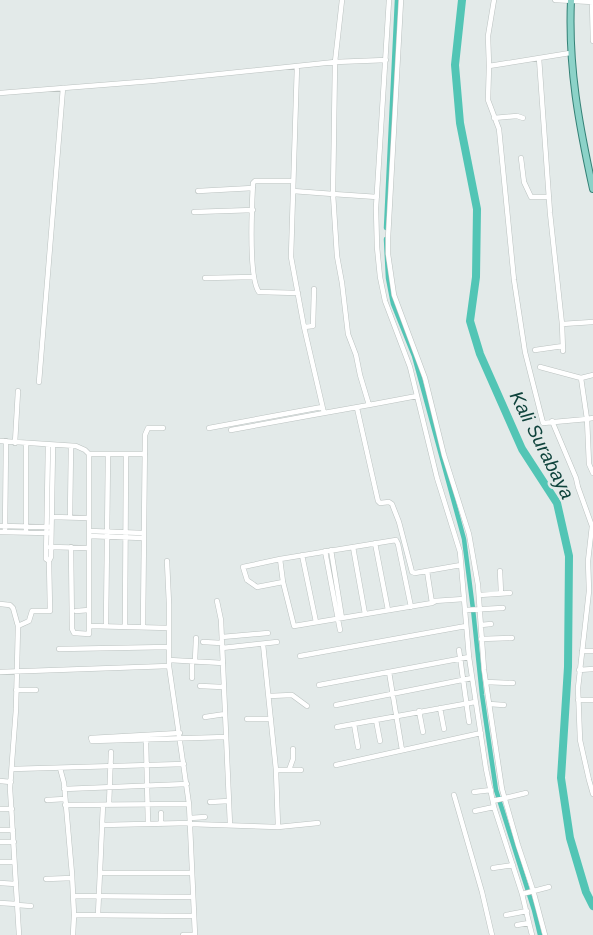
<svg xmlns="http://www.w3.org/2000/svg" width="593" height="935" viewBox="0 0 593 935" font-family="Helvetica,sans-serif">
	<style>
		.lines { fill: none; stroke-linecap: round; stroke-linejoin: round }
		.canal { stroke: #52c5b5; stroke-width: 4.5 }
		.river { stroke: #52c5b5; stroke-width: 8 }
		.street-casing { stroke: #bbc2c0; stroke-width: 5.5 }
		.primary-casing { stroke: #348176; stroke-width: 8 }
		.street { stroke: #fff; stroke-width: 4.5 }
		.primary { stroke: #8cd2c8; stroke-width: 6 }
		.labels { text-anchor: middle; dominant-baseline: central; stroke-width: 5; stroke-linejoin: round; paint-order: stroke }
		.water-label { font-size: 19px; font-style: italic; fill: #10443d; stroke: #e3eae9 }
	</style>
	<rect width="100%" height="100%" fill="#e3eae9"/>
	<g class="lines">
		<!-- canal -->
		<path class="canal" d="M 386,228 L 397,0
			M 386,239 L 388,278 L 393,304 L 414,356 L 464,539 L 473,609 L 482,695 L 496,790 L 534,910 L 540,935"/>
		<!-- river -->
		<path class="river" d="M 462,0 L 455,65 L 460,123 L 477,209 L 476,277 L 470,321 L 480,354 L 522,449 L 557,503 L 569,556 L 568,667 L 561,778 L 570,838 L 586,892 L 593,906"/>
		<!-- street casing -->
		<g class="street-casing">
			<path id="street" d="M 342,0 L 335,62 L 333,194 L 377,197
				M 389,0 L 376,208 L 377,247 L 380,277 L 385,301 L 410,367 L 437,478 L 460,552 L 469,657 L 486,769 L 494,807 L 522,894 L 532,935
				M 401,0 L 388,238 L 388,254 L 394,295 L 425,378 L 444,455 L 469,534 L 478,585 L 484,670 L 502,789 L 518,845 L 533,890 L 545,935
				M 494,0 L 488,36 L 489,66 L 570,53
				M 555,0 L 593,2
				M 592,2 L 593,41
				M 539,58 L 550,213 L 562,324 L 593,322
				M 297,66 L 291,257 L 304,327 L 324,413 L 369,405
				M 489,66 L 488,100 L 499,129 L 514,280 L 525,352 L 543,423 L 587,419 L 589,464 L 593,473
				M 0,93 L 152,81 L 335,62 L 386,60
				M 494,118 L 517,116 L 523,118
				M 521,158 L 524,182 L 531,197 L 549,197
				M 293,181 L 255,181 L 253,183 C 252,203 248,278 259,292 L 298,293
				M 198,191 L 253,188
				M 293,191 L 333,194 L 337,256 L 342,283 L 348,334 L 356,355 L 360,375 L 369,405 L 417,396
				M 194,212 L 253,210
				M 205,278 L 254,277
				M 562,324 L 563,351
				M 304,327 L 313,326 L 314,289
				M 535,350 L 563,346
				M 540,367 L 581,378 L 587,419 L 593,418
				M 581,378 L 593,375
				M 39,382 L 63,88
				M 357,408 L 378,501 L 380,503 L 389,502 L 392,504 L 399,522 L 412,572 L 415,573 L 461,565
				M 552,421 L 576,478 L 578,487 L 592,526 L 588,561 L 589,591 L 578,688 L 580,740 L 589,780 L 593,794
				M 209,428 L 322,407
				M 231,430 L 324,413
				M 0,441 L 76,446 L 85,450 L 89,454 L 145,454
				M 15,443 L 18,391
				M 48,446 L 46,559 L 49,561 L 51,557 L 53,446
				M 52,517 L 89,518
				M 70,517 L 71,446
				M 0,526 L 49,527
				M 89,531 L 143,533
				M 0,532 L 49,533
				M 5,532 L 6,441
				M 26,532 L 26,444
				M 89,536 L 143,538
				M 375,543 L 388,610
				M 50,547 L 89,548
				M 71,547 L 72,629 L 74,633 L 89,634 L 89,454
				M 353,547 L 365,614
				M 331,550 L 342,618
				M 325,551 L 340,630
				M 302,555 L 316,622
				M 280,559 L 283,582 L 294,626 L 432,603 L 436,601
				M 167,561 L 169,604 L 169,666 L 189,804 L 195,935
				M 427,571 L 432,603
				M 500,571 L 501,593
				M 283,582 L 257,587 L 247,580 L 243,567 L 280,559 L 396,540 L 398,544 L 411,607
				M 479,595 L 510,593
				M 217,601 L 221,620 L 230,825
				M 434,601 L 464,599
				M 0,604 L 10,605 L 13,608 L 18,626 L 16,709 L 10,788 L 19,935
				M 465,610 L 503,608
				M 76,611 L 89,610
				M 106,625 L 108,454
				M 481,625 L 491,624
				M 18,626 L 29,621 L 32,611 L 50,611 L 49,561
				M 90,626 L 169,628
				M 125,627 L 126,455
				M 143,627 L 145,435 L 148,428 L 163,428
				M 222,637 L 268,633
				M 481,639 L 512,638
				M 203,642 L 222,643
				M 263,644 L 276,770 L 278,827
				M 222,648 L 277,642
				M 59,649 L 169,647
				M 459,650 L 469,722
				M 582,651 L 593,651
				M 300,656 L 466,626
				M 169,660 L 223,663
				M 192,661 L 192,678
				M 195,661 L 196,638
				M 579,670 L 593,669
				M 0,672 L 169,666
				M 389,672 L 402,750
				M 486,682 L 513,683
				M 319,685 L 469,657
				M 200,686 L 223,687
				M 16,690 L 36,690
				M 269,696 L 292,695 L 307,706
				M 578,700 L 593,700
				M 489,704 L 504,705
				M 336,705 L 472,678
				M 440,708 L 444,729
				M 419,711 L 423,732
				M 205,717 L 225,714
				M 247,719 L 271,719
				M 376,720 L 380,741
				M 354,724 L 358,747
				M 337,727 L 475,702
				M 180,733 L 91,738 L 92,741 L 226,737
				M 146,740 L 148,824
				M 336,765 L 481,733
				M 60,768 L 64,783 L 72,874 L 74,915 L 73,935
				M 12,769 L 184,764
				M 276,770 L 301,770
				M 289,770 L 293,759 L 293,749
				M 0,781 L 11,782
				M 64,789 L 187,784
				M 474,792 L 491,790
				M 454,795 L 482,892 L 492,935
				M 47,800 L 65,799
				M 493,801 L 526,793
				M 210,802 L 229,801
				M 65,805 L 189,804
				M 109,805 L 111,752
				M 0,809 L 12,809
				M 475,811 L 494,807
				M 161,813 L 161,824
				M 190,818 L 205,817
				M 190,824 L 278,827 L 318,823
				M 102,825 L 190,823
				M 0,830 L 13,830
				M 0,842 L 14,842
				M 0,862 L 14,862
				M 493,868 L 513,865
				M 100,873 L 192,873
				M 46,879 L 72,878
				M 0,883 L 16,884
				M 522,894 L 549,887
				M 73,896 L 193,897
				M 0,903 L 17,904
				M 17,905 L 31,906
				M 74,915 L 194,916
				M 98,915 L 103,805
				M 506,915 L 527,911
				M 517,925 L 529,923
				M 183,935 L 195,935"/>
		</g>
		<!-- primary casing -->
		<g class="primary-casing">
			<path id="primary" d="M 571,0 C 568,67 579,125 593,189"/>
		</g>
		<!-- street -->
		<use href="#street" class="street"/>
		<!-- primary -->
		<use href="#primary" class="primary"/>
	</g>
	<g class="labels">
		<!-- water labels -->
		<g class="water-label">
			<text transform="translate(542 445) rotate(63)">Kali Surabaya</text>
		</g>
	</g>
</svg>
